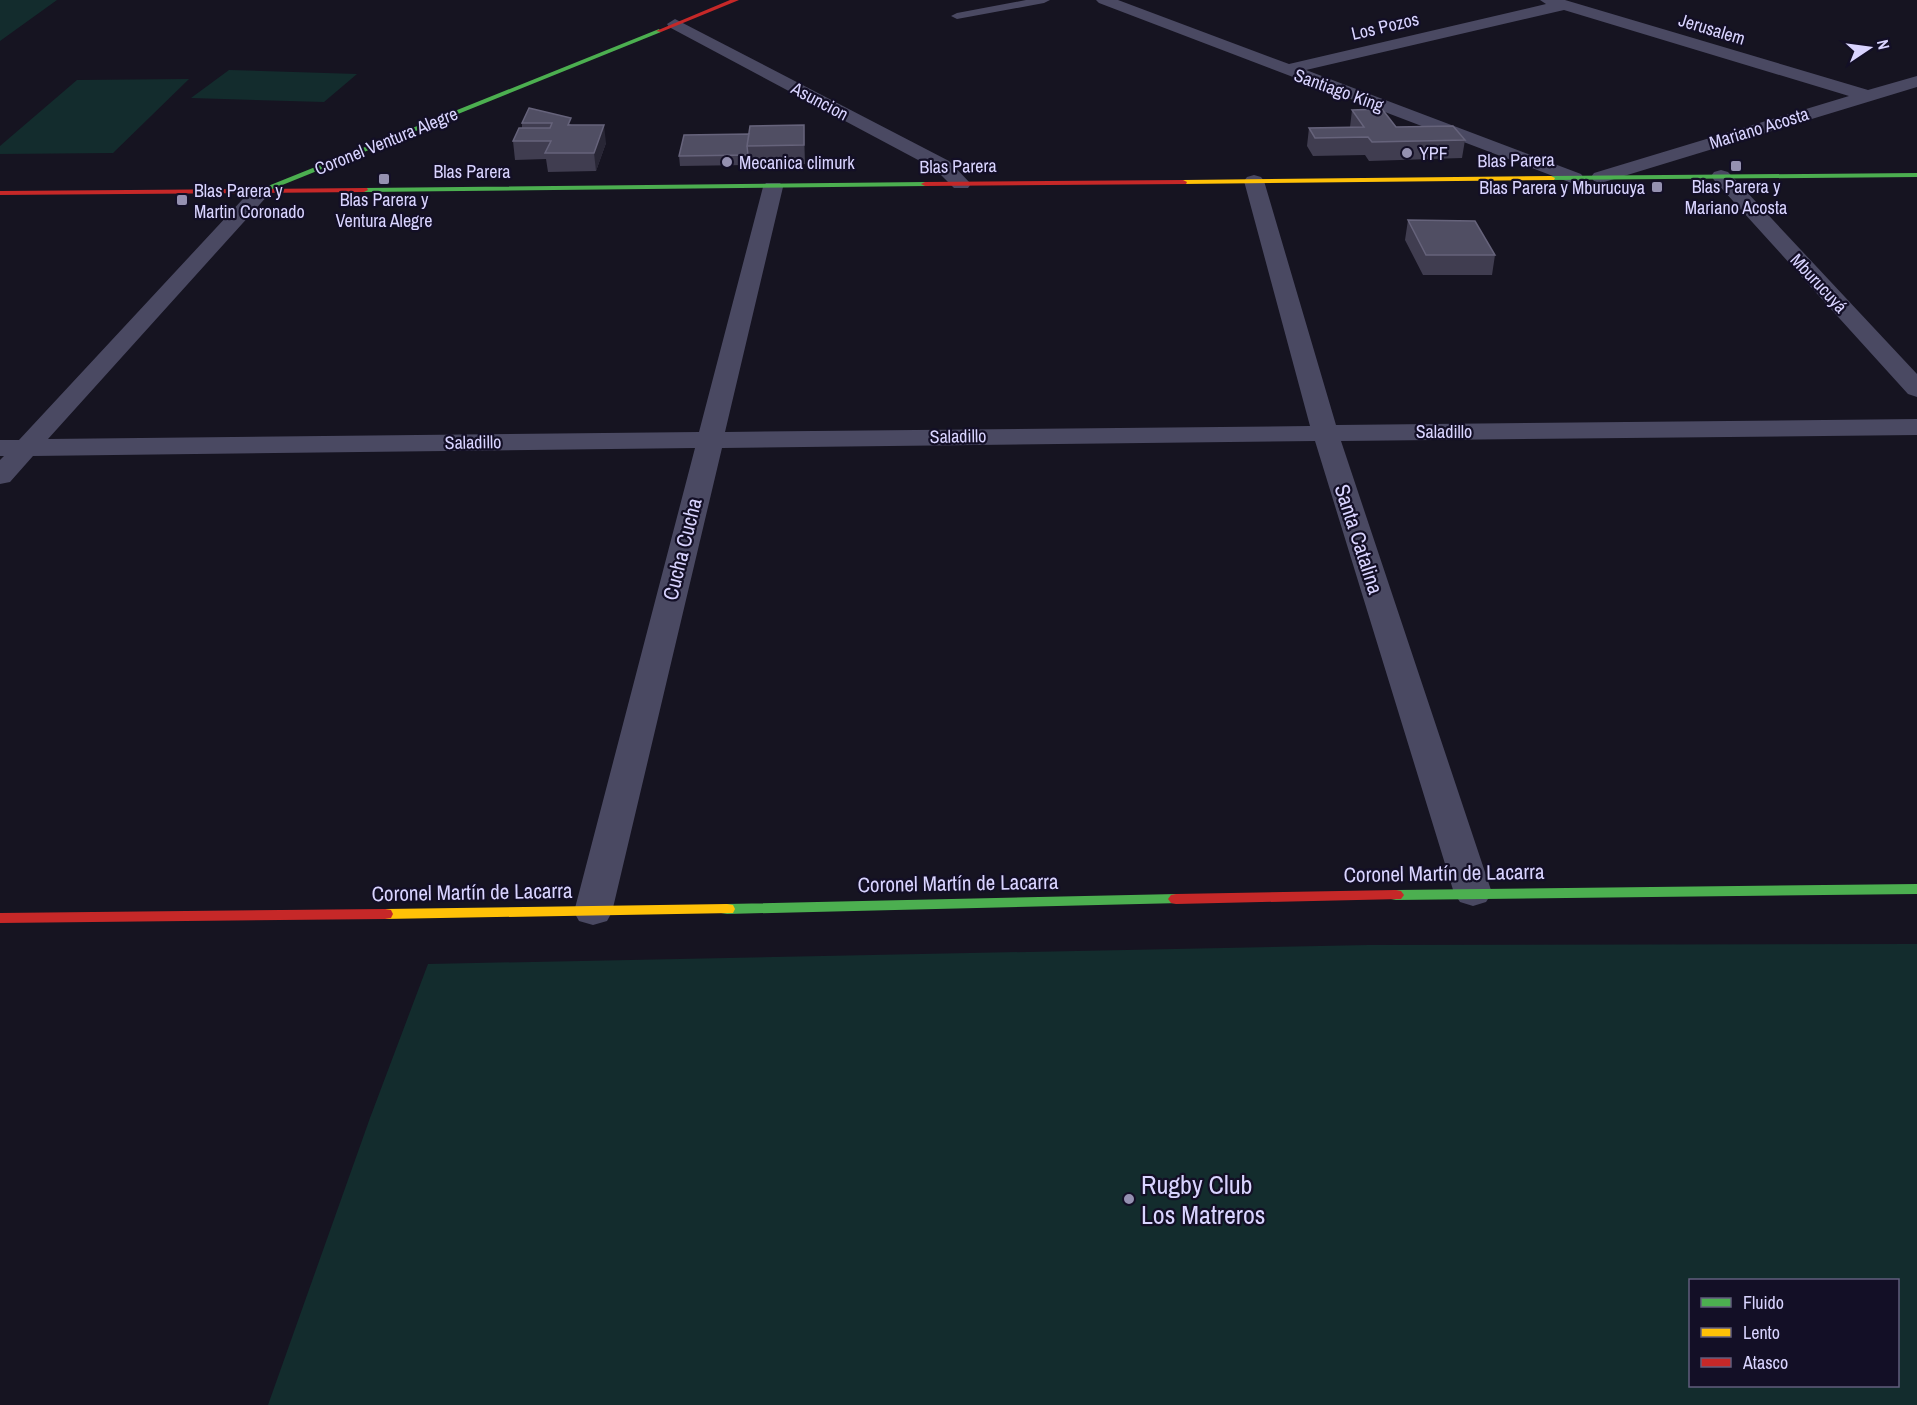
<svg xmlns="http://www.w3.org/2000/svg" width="1917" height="1405" viewBox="0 0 1917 1405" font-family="'Archivo Narrow',sans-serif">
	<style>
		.green { fill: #132c2d; fill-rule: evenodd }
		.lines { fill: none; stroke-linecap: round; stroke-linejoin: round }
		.lane { fill: #4a4962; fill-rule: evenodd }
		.street { fill: #4a4962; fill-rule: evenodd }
		.fast { fill: #4caf50; fill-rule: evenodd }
		.slow { fill: #ffc107; fill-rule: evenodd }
		.jam { fill: #c62828; fill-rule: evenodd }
		.wall { fill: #403d50 }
		.shaded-wall { fill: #282635 }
		.building { fill: #504e63; stroke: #66637b; stroke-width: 1.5 }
		.poi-dot { fill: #9591b1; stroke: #130f26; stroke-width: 2 }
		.labels { text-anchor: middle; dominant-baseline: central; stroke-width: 4.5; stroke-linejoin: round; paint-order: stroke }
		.far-street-label { font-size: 18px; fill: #d9d4ff; stroke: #130f26 }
		.far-poi-label { font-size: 18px; fill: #d9d4ff; stroke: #130f26; text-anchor: start }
		.street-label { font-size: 21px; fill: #d9d4ff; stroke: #130f26 }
		.near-poi-label { font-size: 26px; fill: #d9d4ff; stroke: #130f26; text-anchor: start }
	</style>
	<rect width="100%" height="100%" fill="#161421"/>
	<!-- green -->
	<path class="green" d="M 0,0 L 57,0 L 0,41 Z
		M 229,70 L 357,74 L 324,102 L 191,98 Z
		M 189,79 L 113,153 L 0,154 L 0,146 L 77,80 Z
		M 1917,944 L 1917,1405 L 268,1405 L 370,1118 L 428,964 L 1369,945 ZM 1898,1280 L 1898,1386 L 1690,1386 L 1690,1280 Z"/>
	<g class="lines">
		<!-- lane -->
		<path class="lane" d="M 1026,0 L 1050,0 L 1044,3 L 957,19 L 951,16 L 957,13 Z"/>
		<!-- street -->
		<path class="street" d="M 1096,0 L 1118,0 L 1289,64 L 1546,4 L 1540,0 L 1565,0 L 1868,90 L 1917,76 L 1917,87 L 1601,183 L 1594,181 L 1591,177 L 1594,173 L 1849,96 L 1564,10 L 1306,70 L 1581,174 L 1584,178 L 1581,182 L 1574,184 L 1099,3 Z
			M 675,19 L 949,161 L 971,184 L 968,188 L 954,188 L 935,169 L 669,27 L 667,24 Z
			M 1721,170 L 1728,172 L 1917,374 L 1917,397 L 1908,394 L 1714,180 L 1711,176 L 1714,172 Z
			M 1254,175 L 1261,177 L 1264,181 L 1336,425 L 1917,419 L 1917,435 L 1341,441 L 1492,893 L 1486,902 L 1473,906 L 1460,902 L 1454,893 L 1315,441 L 722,448 L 612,912 L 607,921 L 593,925 L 579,921 L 574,912 L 695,448 L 33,456 L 10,482 L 0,484 L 0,460 L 4,456 L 0,456 L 0,440 L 19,440 L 255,186 L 269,186 L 272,190 L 269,194 L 48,439 L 699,432 L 763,187 L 766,183 L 780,183 L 783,187 L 725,432 L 1310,426 L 1244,181 L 1247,177 Z"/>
		<!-- fast -->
		<path class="fast" d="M 659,29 L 661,32 L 265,192 L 258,190 Z
			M 1917,173 L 1917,177 L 1551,180 L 1547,178 L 1551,176 Z
			M 925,182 L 929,184 L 928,186 L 364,192 L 360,190 L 364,188 Z
			M 1917,884 L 1917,894 L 1396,900 L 1391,899 L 1388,895 L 1391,891 L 1396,890 Z
			M 1176,894 L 1181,895 L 1184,899 L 1181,903 L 727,914 L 721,913 L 719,909 L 721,905 L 727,904 Z"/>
		<!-- slow -->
		<path class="slow" d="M 1551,176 L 1555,178 L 1554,180 L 1183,184 L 1179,182 L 1183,180 Z
			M 727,904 L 733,905 L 735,909 L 733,913 L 385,919 L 379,918 L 377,914 L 379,910 L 385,909 Z"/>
		<!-- jam -->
		<path class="jam" d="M 730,0 L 739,0 L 661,32 L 656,31 Z
			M 1183,180 L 1187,182 L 1186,184 L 925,186 L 921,184 L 925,182 Z
			M 367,188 L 368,190 L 364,192 L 0,195 L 0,191 Z
			M 1396,890 L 1401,891 L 1404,895 L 1401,899 L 1176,904 L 1171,903 L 1168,899 L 1171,895 L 1176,894 Z
			M 385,909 L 391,910 L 393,914 L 391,918 L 385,919 L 0,923 L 0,913 Z"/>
	</g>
	<!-- wall -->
	<path class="wall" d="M 529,108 L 572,125 L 606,143 L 596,171 L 548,172 L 546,159 L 515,160 L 513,141 L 522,128 L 522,123 Z
		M 1352,110 L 1396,127 L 1465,140 L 1462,158 L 1369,161 L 1365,155 L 1313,156 L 1307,146 L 1309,128 L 1350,127 Z
		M 684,135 L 805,143 L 805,164 L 680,166 L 679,156 Z
		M 1408,220 L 1495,255 L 1492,275 L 1423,275 L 1405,240 Z"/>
	<!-- shaded-wall -->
	<path class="shaded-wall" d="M 604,125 L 606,143 L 596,171 L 594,153 Z
		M 804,125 L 805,143 L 805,164 L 804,145 Z"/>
	<!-- building -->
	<path class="building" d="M 529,108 L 571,118 L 568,125 L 604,125 L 594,153 L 545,153 L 551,141 L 513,141 L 519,128 L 550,128 L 552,123 L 522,123 Z
		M 1382,109 L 1396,127 L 1453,126 L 1465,140 L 1372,142 L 1368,137 L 1315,138 L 1309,128 L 1364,127 L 1352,110 Z
		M 804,125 L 804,145 L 747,146 L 750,126 Z
		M 749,134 L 747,146 L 748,155 L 679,156 L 684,135 Z
		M 1408,220 L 1475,221 L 1495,255 L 1426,255 Z"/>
	<!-- markers -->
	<g class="poi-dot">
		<circle cx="1407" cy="153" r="6"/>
		<circle cx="727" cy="162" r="6"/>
		<rect x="1730" y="160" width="12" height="12" rx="3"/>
		<rect x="378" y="173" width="12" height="12" rx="3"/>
		<rect x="1651" y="181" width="12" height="12" rx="3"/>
		<rect x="176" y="194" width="12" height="12" rx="3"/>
		<circle cx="1129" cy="1199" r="6"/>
	</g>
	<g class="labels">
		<!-- far-street labels -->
		<g class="far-street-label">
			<text transform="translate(1385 26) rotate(-13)">Los Pozos</text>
			<text transform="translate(1712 29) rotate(17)">Jerusalem</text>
			<text transform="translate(1339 90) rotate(20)">Santiago King</text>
			<text transform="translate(820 101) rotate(28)">Asuncion</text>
			<text transform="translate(1759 128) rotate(-17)">Mariano Acosta</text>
			<text transform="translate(386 141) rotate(-22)">Coronel Ventura Alegre</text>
			<text transform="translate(1516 160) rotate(-1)">Blas Parera</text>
			<text transform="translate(958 166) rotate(-1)">Blas Parera</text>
			<text x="472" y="171">Blas Parera</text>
			<text transform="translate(1819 283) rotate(47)">Mburucuyá</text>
			<text x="1444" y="431">Saladillo</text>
			<text transform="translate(958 436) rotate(-1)">Saladillo</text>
			<text transform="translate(473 442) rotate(-1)">Saladillo</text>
		</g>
		<!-- far-poi labels -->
		<g class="far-poi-label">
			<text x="1419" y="153">YPF</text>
			<text x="739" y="162">Mecanica climurk</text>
			<text x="1736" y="186" text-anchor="middle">Blas Parera y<tspan x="1736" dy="21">Mariano Acosta</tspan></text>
			<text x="1645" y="187" text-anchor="end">Blas Parera y Mburucuya</text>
			<text x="194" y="190">Blas Parera y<tspan x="194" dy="21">Martin Coronado</tspan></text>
			<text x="384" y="199" text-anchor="middle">Blas Parera y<tspan x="384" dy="21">Ventura Alegre</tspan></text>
		</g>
		<!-- street labels -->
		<g class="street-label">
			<text transform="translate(1359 539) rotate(72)">Santa Catalina</text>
			<text transform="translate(682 549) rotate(-76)">Cucha Cucha</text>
			<text transform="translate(1444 873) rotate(-1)">Coronel Martín de Lacarra</text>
			<text transform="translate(958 883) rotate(-1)">Coronel Martín de Lacarra</text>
			<text transform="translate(472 892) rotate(-1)">Coronel Martín de Lacarra</text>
		</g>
		<!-- near-poi labels -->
		<g class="near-poi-label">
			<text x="1141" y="1184">Rugby Club<tspan x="1141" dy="30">Los Matreros</tspan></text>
		</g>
	</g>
	<!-- legend -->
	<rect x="1689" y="1279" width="210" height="108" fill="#130f26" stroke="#625e7d" stroke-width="1.5"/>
	<rect x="1701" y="1298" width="30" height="9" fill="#4caf50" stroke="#625e7d" stroke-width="1.5"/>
	<text x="1743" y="1309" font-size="18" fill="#d9d4ff">Fluido</text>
	<rect x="1701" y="1328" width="30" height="9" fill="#ffc107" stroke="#625e7d" stroke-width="1.5"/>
	<text x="1743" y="1339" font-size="18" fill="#d9d4ff">Lento</text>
	<rect x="1701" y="1358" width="30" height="9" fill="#c62828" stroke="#625e7d" stroke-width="1.5"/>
	<text x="1743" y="1369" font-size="18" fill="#d9d4ff">Atasco</text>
	<!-- north arrow -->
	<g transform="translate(1869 48) rotate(77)" stroke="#130f26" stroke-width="4.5" paint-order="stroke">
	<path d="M0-4.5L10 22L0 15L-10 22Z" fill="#d9d4ff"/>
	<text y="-9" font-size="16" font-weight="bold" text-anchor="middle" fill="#d9d4ff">N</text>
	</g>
</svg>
